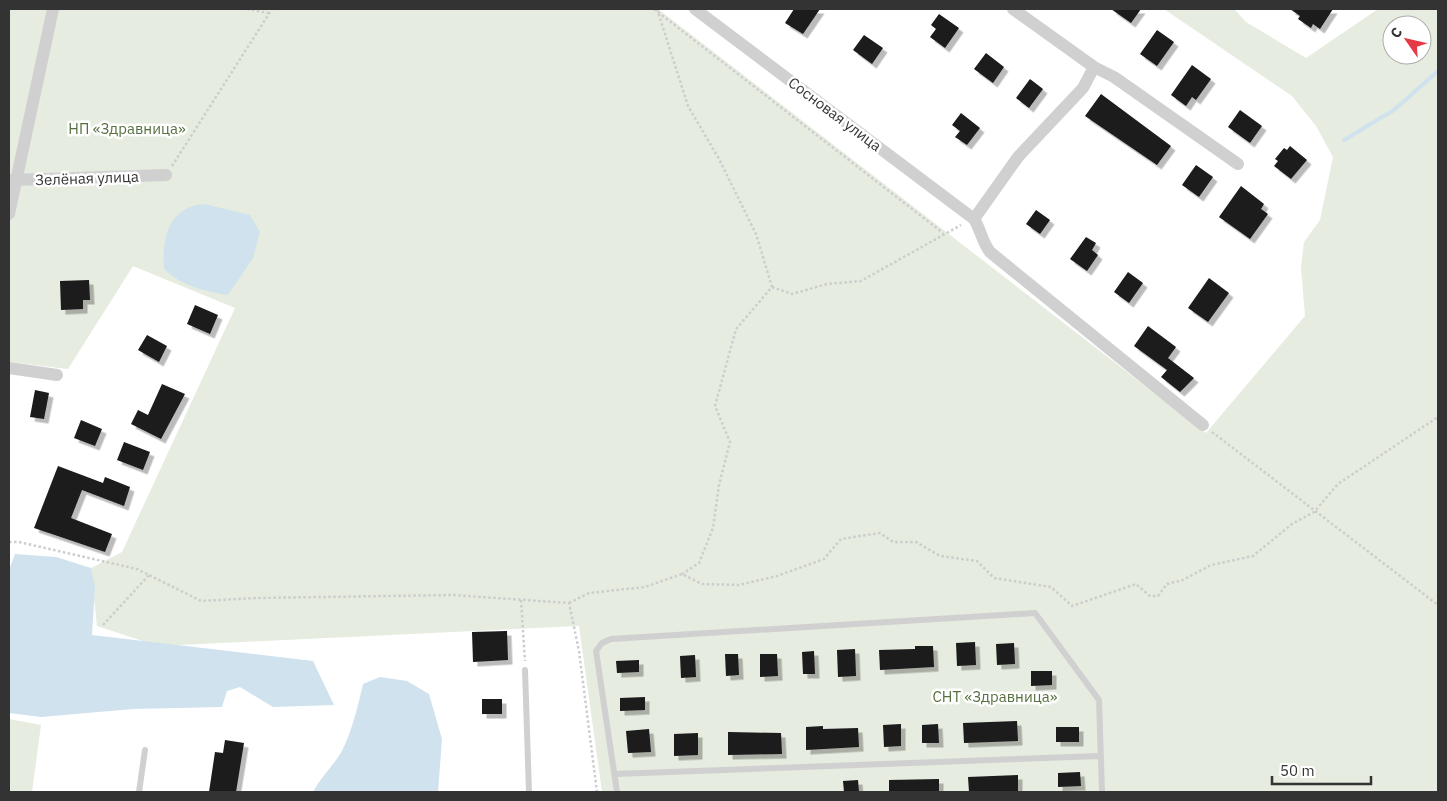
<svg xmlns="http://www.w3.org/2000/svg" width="1447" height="801" viewBox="0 0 1447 801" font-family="'IBM Plex Sans',sans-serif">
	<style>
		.green { fill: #e6ecdf; fill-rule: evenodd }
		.water { fill: #cfe2ee }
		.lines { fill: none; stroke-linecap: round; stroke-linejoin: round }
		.stream { stroke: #cfe2ee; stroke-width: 4 }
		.building { fill: #1a1a1a; filter: url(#shadow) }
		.path { stroke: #cdcdcd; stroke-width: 2.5; stroke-dasharray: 2.5 2.5; stroke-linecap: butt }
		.lane { stroke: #d0d0d0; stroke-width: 6 }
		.street { stroke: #d0d0d0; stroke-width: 12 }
		.labels { text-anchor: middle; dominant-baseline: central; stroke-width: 5; stroke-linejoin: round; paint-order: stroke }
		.street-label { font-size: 15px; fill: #333; stroke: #fff }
		.park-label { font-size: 15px; fill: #56703f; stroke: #fff }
	</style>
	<defs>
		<filter id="shadow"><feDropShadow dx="4.5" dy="4.5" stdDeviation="0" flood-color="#0004"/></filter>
	</defs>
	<rect width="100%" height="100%" fill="#fff"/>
	<!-- green -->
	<path class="green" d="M 9,9 L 658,9 L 1206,433 L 1305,316 L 1301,267 L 1304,242 L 1320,220 L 1333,157 L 1316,126 L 1292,96 L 1164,9 L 1234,9 L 1246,22 L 1306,58 L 1378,9 L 1438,9 L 1438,792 L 602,792 L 579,626 L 158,646 L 97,626 L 91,568 L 122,552 L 235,308 L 133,266 L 68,369 L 9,362 ZM 1392,25 L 1422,25 L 1422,55 L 1392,55 Z
		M 9,719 L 41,725 L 32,792 L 9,792 Z"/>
	<!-- water -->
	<path class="water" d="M 204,204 L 250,215 L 260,232 L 253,258 L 228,295 C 204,291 182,286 164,269 C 162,238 168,207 204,204 Z
		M 15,554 L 56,557 L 91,568 L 95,588 L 92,635 L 313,661 L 334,705 L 273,707 L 240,687 L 227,691 L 222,707 L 133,709 L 41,717 L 9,713 L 9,570 Z
		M 380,677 L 407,681 L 429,694 L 442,739 L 438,792 L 313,792 C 321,777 334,765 342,751 C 352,731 358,706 363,684 Z"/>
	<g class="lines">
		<!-- stream -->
		<path class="stream" d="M 1344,140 L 1394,110 L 1438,71"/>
	</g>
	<!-- building -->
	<path class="building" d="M 794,9 L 820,9 L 803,34 L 785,23 Z
		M 1111,9 L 1141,9 L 1131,23 Z
		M 1290,9 L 1333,9 L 1320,29 L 1313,24 L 1311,28 L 1298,19 L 1300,16 Z
		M 939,14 L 959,28 L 945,48 L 930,37 L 936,29 L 931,25 Z
		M 1157,30 L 1174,42 L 1157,66 L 1140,54 Z
		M 864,35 L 883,48 L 872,64 L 853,50 Z
		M 986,53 L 1004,67 L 993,83 L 974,69 Z
		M 1192,65 L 1211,79 L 1196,100 L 1192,97 L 1186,106 L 1171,95 Z
		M 1030,79 L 1043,89 L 1029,108 L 1016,98 Z
		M 1101,94 L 1171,146 L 1157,165 L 1085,116 Z
		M 1240,110 L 1262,126 L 1250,143 L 1228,127 Z
		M 961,113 L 980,128 L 967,145 L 955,137 L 960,131 L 952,125 Z
		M 1290,146 L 1307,160 L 1291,179 L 1274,166 L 1278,161 L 1275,159 L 1284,148 L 1287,150 Z
		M 1196,165 L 1213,177 L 1199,197 L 1182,185 Z
		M 1241,186 L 1264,204 L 1261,209 L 1268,214 L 1250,239 L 1219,217 Z
		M 1036,210 L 1050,220 L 1040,234 L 1026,224 Z
		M 1086,237 L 1096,243 L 1092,250 L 1098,255 L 1087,271 L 1070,259 Z
		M 1128,272 L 1143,283 L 1129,303 L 1114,292 Z
		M 1209,278 L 1229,293 L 1208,322 L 1188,308 Z
		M 89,280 L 90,300 L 83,300 L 83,309 L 61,310 L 60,281 Z
		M 195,305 L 218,315 L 210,334 L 187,324 Z
		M 1148,326 L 1176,347 L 1168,358 L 1194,378 L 1180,392 L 1161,377 L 1167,370 L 1134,346 Z
		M 147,335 L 167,346 L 159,362 L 138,350 Z
		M 162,384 L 185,394 L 161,439 L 131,424 L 138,410 L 148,415 Z
		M 35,390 L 49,393 L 44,419 L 30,417 Z
		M 81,420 L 102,429 L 95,446 L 74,438 Z
		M 124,442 L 150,452 L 143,470 L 117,460 Z
		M 58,466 L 103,483 L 105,477 L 130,487 L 124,506 L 82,490 L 71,518 L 112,534 L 105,552 L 34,528 Z
		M 507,631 L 508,660 L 473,662 L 472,632 Z
		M 975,642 L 976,665 L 957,666 L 956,643 Z
		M 1014,643 L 1015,664 L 997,665 L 996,644 Z
		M 915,646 L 933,646 L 934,667 L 880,670 L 879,650 L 915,649 Z
		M 855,649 L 856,676 L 838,677 L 837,650 Z
		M 814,651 L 815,674 L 803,674 L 802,652 Z
		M 725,654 L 738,654 L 739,675 L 726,676 Z
		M 760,654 L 777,654 L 778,676 L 760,677 Z
		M 695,655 L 696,677 L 681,678 L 680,656 Z
		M 639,660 L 639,672 L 617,673 L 616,661 Z
		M 1031,671 L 1052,671 L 1052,685 L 1031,686 Z
		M 645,697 L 645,710 L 620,711 L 620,698 Z
		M 482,699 L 502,699 L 502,714 L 482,714 Z
		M 1017,721 L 1018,741 L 964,743 L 963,723 Z
		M 901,724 L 901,746 L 884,747 L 883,725 Z
		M 938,724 L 939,743 L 922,743 L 922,725 Z
		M 823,726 L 823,729 L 858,728 L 859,747 L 806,750 L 806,727 Z
		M 1056,727 L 1079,727 L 1079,742 L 1056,742 Z
		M 649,729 L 651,752 L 628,753 L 626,731 Z
		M 728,732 L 781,733 L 782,754 L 728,755 Z
		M 698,733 L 698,755 L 674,756 L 674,734 Z
		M 225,740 L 244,743 L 236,792 L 209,792 L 215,752 L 223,753 Z
		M 1080,772 L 1081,786 L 1058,787 L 1058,773 Z
		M 1018,775 L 1018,792 L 969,792 L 968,777 Z
		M 939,779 L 939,792 L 889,792 L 889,780 Z
		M 858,780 L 859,792 L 844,792 L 843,781 Z"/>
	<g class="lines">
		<!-- path -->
		<path class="path" d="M 247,9 L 269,13
			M 654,9 L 943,233
			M 657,9 L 688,106 L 719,159 L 756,234 L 772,287 L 736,329 L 715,406 L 730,442 L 719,485 L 713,528 L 699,563 L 682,574
			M 172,166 L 272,9
			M 772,287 L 792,294 L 827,284 L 861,281 L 961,225
			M 1212,432 L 1438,605
			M 9,542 L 19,542 L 137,569 L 201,601 L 256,598 L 452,595 L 569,603 L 579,651 L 597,792
			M 521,600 L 525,661
			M 569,603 L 589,593 L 645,587 L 682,574 L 702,584 L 739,585 L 777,576 L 824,559 L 841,539 L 880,533 L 893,542 L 916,542 L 940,556 L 977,561 L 994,578 L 1051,587 L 1072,606 L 1136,584 L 1150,596 L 1158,596 L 1167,584 L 1183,580 L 1211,565 L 1253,556 L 1292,524 L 1314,512 L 1338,484 L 1438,417
			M 103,625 L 149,575"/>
		<!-- lane -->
		<path class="lane" d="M 525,670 L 529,792
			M 615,774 L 1100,756
			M 139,792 L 145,750
			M 617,792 L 596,651 L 602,643 L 611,639 L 1035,613 L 1099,700 L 1102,792"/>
		<!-- street -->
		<path class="street" d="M 695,9 L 974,219 C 981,230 982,242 990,252 L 1203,425
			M 1013,9 L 1094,67 L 1114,77 L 1238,164
			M 11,180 L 166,175
			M 9,214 L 53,9
			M 974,219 L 1018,157 L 1083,88 L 1094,67
			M 9,368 L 57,375"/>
	</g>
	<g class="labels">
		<!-- street labels -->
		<g class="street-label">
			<text transform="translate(835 114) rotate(37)">Сосновая улица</text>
			<text transform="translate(87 178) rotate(-2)">Зелёная улица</text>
		</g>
		<!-- park labels -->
		<g class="park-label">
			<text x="127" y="128">НП «Здравница»</text>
			<text x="995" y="696">СНТ «Здравница»</text>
		</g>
	</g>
	<!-- border -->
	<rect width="1447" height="801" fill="none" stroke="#333333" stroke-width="20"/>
	<!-- north arrow -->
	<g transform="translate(1407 40) rotate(304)"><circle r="24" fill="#ffffff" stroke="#adadad"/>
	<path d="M0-4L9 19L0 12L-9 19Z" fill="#e63946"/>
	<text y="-8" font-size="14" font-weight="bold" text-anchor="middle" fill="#333333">С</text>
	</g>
	<!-- scale -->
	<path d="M1272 776v8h99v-8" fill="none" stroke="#333333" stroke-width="2.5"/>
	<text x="1280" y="776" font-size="15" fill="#333333" stroke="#ffffff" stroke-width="4" paint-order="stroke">50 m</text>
</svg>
